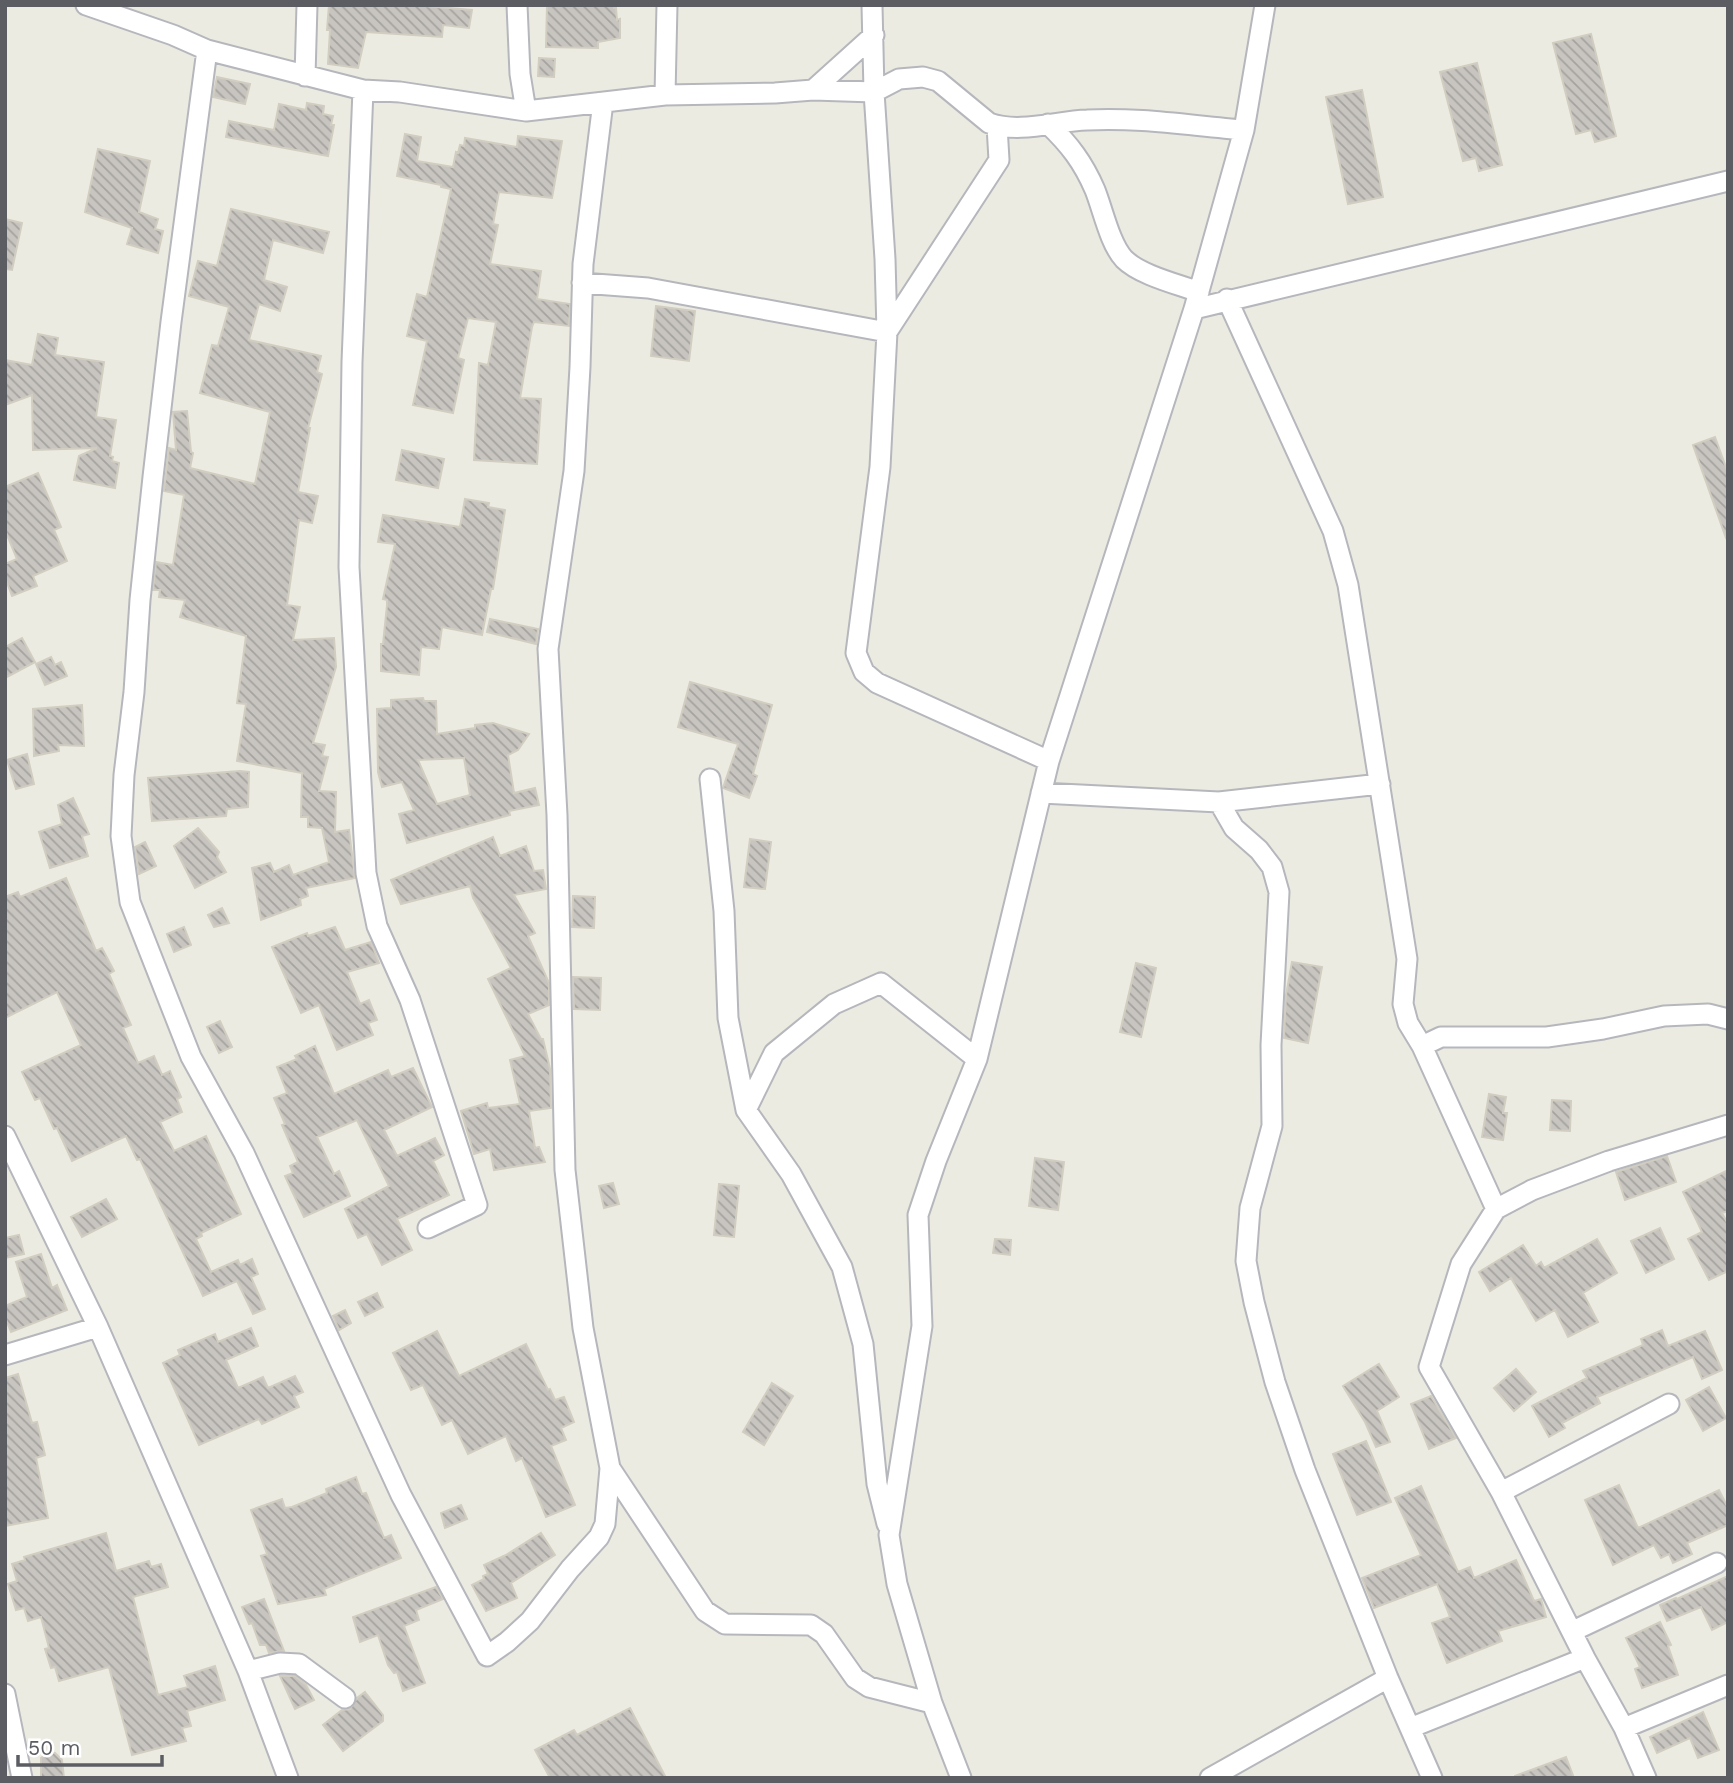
<svg xmlns="http://www.w3.org/2000/svg" width="1733" height="1783" viewBox="0 0 1733 1783" font-family="'Work Sans',sans-serif">
	<style>
		.building { fill: url(#building-back-hatch); stroke: #d1cdc1; stroke-width: 2; fill-rule: evenodd }
		.lines { fill: none; stroke-linecap: round; stroke-linejoin: round }
		.minor-casing { stroke: #b5b7bc; stroke-width: 23 }
		.minor { stroke: #fff; stroke-width: 19 }
	</style>
	<defs>
		<pattern id="building-back-hatch" width="6" height="6" patternUnits="userSpaceOnUse" patternTransform="scale(1.75)"><rect width="6" height="6" fill="#c8c5c0"/><path d="M-1 5l2 2M0 0l6 6M5-1l2 2" fill="none" stroke="#a5a39f"/></pattern>
	</defs>
	<rect width="100%" height="100%" fill="#ecebe2"/>
	<!-- building -->
	<path class="building" d="M 329,5 L 412,5 L 472,10 L 469,28 L 443,25 L 442,37 L 366,32 L 358,68 L 328,64 L 330,30 L 327,30 Z
		M 547,5 L 614,5 L 614,8 L 616,8 L 617,20 L 620,19 L 620,38 L 598,42 L 598,48 L 546,47 Z
		M 1591,34 L 1616,136 L 1595,142 L 1591,130 L 1576,134 L 1553,43 Z
		M 539,58 L 555,59 L 554,77 L 538,76 Z
		M 1477,63 L 1502,165 L 1479,171 L 1476,158 L 1463,161 L 1440,72 Z
		M 217,77 L 250,84 L 245,104 L 213,97 Z
		M 1362,90 L 1383,197 L 1348,204 L 1326,97 Z
		M 307,103 L 324,106 L 323,114 L 333,116 L 331,125 L 334,125 L 328,156 L 226,137 L 229,121 L 274,130 L 279,104 L 306,110 Z
		M 405,134 L 421,137 L 417,161 L 453,167 L 456,152 L 458,153 L 460,145 L 464,146 L 465,138 L 517,147 L 518,136 L 562,141 L 552,198 L 499,192 L 493,224 L 498,225 L 490,264 L 541,271 L 537,299 L 570,304 L 569,326 L 534,322 L 532,327 L 520,398 L 541,399 L 537,464 L 474,460 L 479,363 L 488,365 L 496,322 L 468,318 L 458,358 L 464,360 L 453,413 L 413,405 L 427,341 L 407,336 L 417,294 L 427,297 L 451,189 L 441,187 L 441,185 L 397,176 Z
		M 98,149 L 150,161 L 139,212 L 158,219 L 155,229 L 163,231 L 158,253 L 127,244 L 132,228 L 85,212 Z
		M 231,209 L 329,232 L 323,253 L 273,240 L 264,280 L 287,287 L 280,311 L 259,304 L 249,340 L 321,356 L 317,372 L 322,374 L 308,428 L 310,428 L 298,492 L 318,496 L 312,523 L 299,520 L 287,605 L 300,607 L 293,640 L 334,638 L 336,667 L 313,743 L 325,745 L 322,756 L 328,757 L 319,791 L 336,792 L 335,832 L 349,830 L 355,878 L 306,888 L 308,896 L 300,899 L 301,905 L 261,920 L 252,868 L 270,863 L 274,872 L 289,865 L 293,875 L 329,862 L 322,828 L 308,827 L 308,817 L 301,817 L 302,773 L 237,761 L 246,704 L 237,703 L 246,636 L 180,617 L 185,600 L 159,597 L 160,590 L 153,590 L 156,562 L 173,565 L 184,495 L 164,491 L 169,448 L 176,450 L 173,412 L 187,411 L 191,452 L 193,453 L 190,468 L 255,484 L 270,412 L 200,393 L 212,345 L 218,346 L 229,307 L 189,296 L 198,261 L 217,266 Z
		M 5,219 L 22,223 L 12,270 L 5,269 Z
		M 656,306 L 695,311 L 689,361 L 651,356 Z
		M 38,334 L 58,338 L 55,355 L 104,362 L 96,417 L 116,420 L 110,456 L 113,457 L 112,461 L 119,463 L 115,488 L 74,480 L 79,456 L 97,448 L 33,450 L 32,395 L 5,405 L 5,360 L 32,365 Z
		M 1715,437 L 1728,473 L 1728,537 L 1726,538 L 1693,445 Z
		M 402,450 L 444,459 L 438,488 L 396,480 Z
		M 38,473 L 61,527 L 54,530 L 67,561 L 33,576 L 37,586 L 12,596 L 5,577 L 5,564 L 17,559 L 5,530 L 5,487 Z
		M 465,499 L 489,503 L 488,507 L 505,510 L 493,589 L 491,589 L 482,635 L 442,627 L 439,649 L 421,647 L 419,675 L 381,671 L 381,644 L 383,644 L 387,605 L 387,600 L 383,599 L 395,544 L 378,542 L 383,515 L 460,527 Z
		M 490,619 L 538,629 L 536,644 L 487,632 Z
		M 22,638 L 35,662 L 5,678 L 5,647 Z
		M 51,657 L 55,665 L 61,662 L 67,676 L 45,685 L 36,664 Z
		M 690,682 L 772,705 L 753,774 L 757,776 L 749,798 L 723,788 L 738,744 L 678,727 Z
		M 423,698 L 424,701 L 436,701 L 437,734 L 475,728 L 475,725 L 493,723 L 529,734 L 518,750 L 508,755 L 514,793 L 535,788 L 539,805 L 509,811 L 510,815 L 407,843 L 399,814 L 414,810 L 402,782 L 382,787 L 378,772 L 377,709 L 391,708 L 391,700 ZM 464,758 L 470,795 L 437,804 L 418,760 Z
		M 82,705 L 84,746 L 58,745 L 59,751 L 34,756 L 33,709 Z
		M 27,754 L 34,784 L 16,789 L 7,760 Z
		M 240,771 L 249,772 L 248,807 L 227,809 L 226,816 L 152,821 L 148,778 Z
		M 73,798 L 89,834 L 82,836 L 88,856 L 50,868 L 39,832 L 62,824 L 58,805 Z
		M 198,828 L 219,852 L 217,857 L 226,872 L 195,888 L 174,846 Z
		M 493,837 L 500,856 L 526,846 L 534,871 L 543,870 L 546,889 L 514,895 L 535,933 L 528,936 L 549,983 L 549,1005 L 528,1014 L 541,1039 L 543,1039 L 550,1069 L 551,1108 L 529,1111 L 535,1148 L 539,1147 L 545,1162 L 494,1170 L 490,1149 L 474,1154 L 461,1111 L 487,1103 L 488,1108 L 520,1104 L 510,1060 L 525,1056 L 488,979 L 511,968 L 473,898 L 470,886 L 401,904 L 391,880 Z
		M 750,839 L 771,842 L 765,889 L 744,887 Z
		M 145,842 L 156,866 L 139,874 L 135,847 Z
		M 66,878 L 96,951 L 102,948 L 114,971 L 109,974 L 131,1025 L 123,1028 L 138,1063 L 154,1056 L 162,1075 L 170,1071 L 181,1097 L 177,1099 L 182,1112 L 160,1122 L 174,1151 L 206,1136 L 241,1214 L 201,1233 L 202,1236 L 196,1239 L 211,1272 L 238,1260 L 240,1265 L 252,1259 L 258,1274 L 251,1277 L 265,1309 L 253,1314 L 237,1281 L 203,1296 L 140,1159 L 137,1160 L 126,1136 L 72,1161 L 57,1128 L 54,1129 L 40,1098 L 35,1100 L 22,1072 L 81,1045 L 57,992 L 5,1018 L 5,897 L 18,892 L 20,897 Z
		M 573,896 L 595,897 L 594,928 L 572,927 Z
		M 222,908 L 229,923 L 214,927 L 208,915 Z
		M 184,927 L 191,945 L 174,952 L 167,934 Z
		M 335,927 L 345,950 L 371,942 L 379,963 L 347,972 L 360,1004 L 369,1000 L 377,1020 L 368,1023 L 373,1035 L 337,1050 L 319,1005 L 301,1013 L 272,947 L 307,933 L 308,936 Z
		M 1292,962 L 1322,967 L 1308,1043 L 1284,1038 L 1286,995 Z
		M 1136,963 L 1156,968 L 1141,1037 L 1120,1032 Z
		M 573,977 L 601,978 L 600,1010 L 574,1009 Z
		M 220,1021 L 232,1047 L 219,1053 L 207,1027 Z
		M 315,1046 L 334,1094 L 388,1070 L 391,1077 L 413,1068 L 432,1107 L 384,1130 L 397,1156 L 435,1138 L 444,1155 L 433,1161 L 449,1195 L 397,1219 L 412,1250 L 382,1265 L 367,1234 L 358,1238 L 345,1209 L 389,1186 L 357,1120 L 317,1137 L 334,1174 L 339,1171 L 350,1196 L 304,1217 L 285,1176 L 293,1173 L 290,1166 L 298,1162 L 282,1125 L 285,1124 L 274,1098 L 287,1093 L 277,1067 L 297,1059 L 295,1056 Z
		M 1489,1094 L 1506,1097 L 1503,1113 L 1507,1113 L 1503,1140 L 1482,1137 Z
		M 1552,1100 L 1571,1101 L 1570,1131 L 1550,1130 Z
		M 1667,1156 L 1676,1182 L 1625,1200 L 1616,1172 Z
		M 1035,1158 L 1064,1162 L 1058,1210 L 1029,1206 Z
		M 1728,1170 L 1728,1211 L 1722,1213 L 1728,1224 L 1728,1271 L 1709,1280 L 1688,1239 L 1702,1232 L 1683,1192 Z
		M 613,1183 L 619,1204 L 604,1208 L 599,1186 Z
		M 719,1184 L 739,1186 L 734,1237 L 714,1235 Z
		M 106,1199 L 117,1219 L 82,1237 L 71,1217 Z
		M 1660,1228 L 1674,1259 L 1646,1273 L 1631,1241 Z
		M 19,1235 L 24,1254 L 5,1258 L 5,1238 Z
		M 995,1239 L 1011,1240 L 1010,1255 L 993,1253 Z
		M 1597,1239 L 1617,1273 L 1583,1293 L 1598,1322 L 1568,1337 L 1555,1310 L 1536,1321 L 1511,1278 L 1490,1291 L 1479,1272 L 1523,1245 L 1536,1266 L 1541,1262 L 1544,1268 Z
		M 41,1254 L 52,1288 L 57,1285 L 67,1310 L 11,1332 L 5,1317 L 5,1306 L 27,1297 L 16,1262 Z
		M 377,1293 L 383,1307 L 365,1316 L 358,1302 Z
		M 345,1310 L 351,1323 L 339,1330 L 333,1316 Z
		M 251,1328 L 258,1346 L 226,1360 L 238,1388 L 263,1377 L 268,1388 L 295,1376 L 303,1392 L 294,1396 L 299,1407 L 262,1424 L 259,1419 L 199,1445 L 163,1363 L 180,1355 L 178,1350 L 215,1334 L 218,1342 Z
		M 1662,1330 L 1668,1346 L 1705,1331 L 1722,1370 L 1702,1379 L 1693,1357 L 1597,1397 L 1600,1403 L 1562,1423 L 1565,1428 L 1549,1437 L 1532,1406 L 1587,1378 L 1583,1371 L 1643,1345 L 1641,1339 Z
		M 437,1331 L 459,1376 L 526,1344 L 548,1390 L 550,1389 L 555,1400 L 564,1397 L 574,1422 L 561,1428 L 566,1440 L 551,1446 L 575,1505 L 546,1517 L 522,1458 L 516,1461 L 506,1436 L 468,1454 L 452,1420 L 442,1425 L 423,1385 L 411,1390 L 393,1353 Z
		M 1379,1364 L 1399,1397 L 1377,1411 L 1390,1442 L 1376,1447 L 1365,1422 L 1343,1386 Z
		M 1516,1369 L 1536,1392 L 1514,1411 L 1494,1388 Z
		M 18,1374 L 32,1423 L 37,1422 L 45,1455 L 36,1458 L 48,1518 L 5,1526 L 5,1378 Z
		M 772,1383 L 793,1396 L 764,1445 L 743,1432 Z
		M 1709,1387 L 1726,1418 L 1703,1431 L 1686,1400 Z
		M 1431,1396 L 1456,1438 L 1429,1449 L 1411,1404 Z
		M 1366,1441 L 1391,1502 L 1357,1515 L 1333,1454 Z
		M 356,1477 L 362,1494 L 366,1493 L 384,1538 L 391,1535 L 401,1558 L 324,1589 L 326,1595 L 278,1604 L 261,1556 L 267,1554 L 251,1510 L 282,1499 L 285,1508 L 292,1507 L 327,1493 L 326,1489 Z
		M 1619,1485 L 1638,1528 L 1719,1490 L 1728,1508 L 1728,1525 L 1687,1543 L 1692,1554 L 1673,1563 L 1669,1554 L 1661,1558 L 1654,1545 L 1613,1565 L 1585,1500 Z
		M 1421,1486 L 1458,1572 L 1470,1567 L 1474,1578 L 1516,1560 L 1534,1601 L 1541,1599 L 1546,1617 L 1498,1631 L 1502,1641 L 1447,1663 L 1432,1623 L 1450,1617 L 1437,1584 L 1374,1608 L 1362,1578 L 1421,1555 L 1395,1498 Z
		M 461,1505 L 467,1519 L 445,1528 L 441,1513 Z
		M 106,1533 L 116,1571 L 149,1561 L 151,1567 L 161,1564 L 168,1587 L 133,1597 L 158,1695 L 188,1687 L 184,1676 L 215,1666 L 225,1700 L 187,1711 L 191,1726 L 182,1728 L 186,1741 L 132,1755 L 109,1667 L 59,1681 L 55,1667 L 51,1668 L 45,1649 L 49,1648 L 41,1617 L 28,1621 L 24,1608 L 16,1610 L 8,1584 L 17,1581 L 12,1564 L 25,1560 L 24,1557 Z
		M 541,1533 L 555,1555 L 511,1583 L 517,1598 L 486,1611 L 472,1585 L 484,1579 L 483,1576 L 488,1574 L 484,1565 L 506,1555 Z
		M 1728,1576 L 1728,1622 L 1712,1630 L 1701,1607 L 1667,1621 L 1660,1605 L 1676,1598 L 1677,1599 Z
		M 436,1587 L 443,1599 L 416,1610 L 419,1620 L 404,1626 L 425,1683 L 403,1691 L 397,1672 L 394,1673 L 388,1665 L 378,1635 L 360,1642 L 353,1617 Z
		M 264,1599 L 284,1651 L 269,1653 L 266,1645 L 260,1645 L 252,1623 L 249,1624 L 242,1607 Z
		M 1660,1622 L 1671,1645 L 1668,1646 L 1678,1675 L 1642,1688 L 1635,1669 L 1640,1667 L 1626,1638 Z
		M 280,1676 L 295,1676 L 306,1685 L 314,1700 L 295,1709 Z
		M 365,1692 L 383,1715 L 383,1721 L 343,1751 L 323,1725 L 342,1710 L 350,1709 L 357,1698 Z
		M 630,1708 L 666,1778 L 550,1778 L 535,1750 L 574,1730 L 577,1735 Z
		M 1703,1712 L 1719,1750 L 1698,1758 L 1690,1738 L 1657,1753 L 1650,1737 Z
		M 49,1752 L 55,1753 L 62,1760 L 64,1778 L 41,1778 L 41,1758 Z
		M 1566,1757 L 1574,1778 L 1515,1778 L 1515,1776 Z"/>
	<g class="lines">
		<!-- minor casing -->
		<g class="minor-casing">
			<path id="minor" d="M 86,5 L 173,35 L 207,50 L 363,90 L 400,92 L 526,111 L 665,95 L 775,93 L 813,90 L 874,92 L 899,79 L 923,77 L 938,81 L 989,123 C 1019,134 1056,121 1087,120 C 1139,117 1192,126 1244,130
				M 517,5 L 520,74 L 526,111
				M 872,5 L 874,92 L 885,259 L 887,332 L 880,467 L 856,653 L 864,672 L 877,683 L 1049,761
				M 207,50 L 171,322 L 153,477 L 140,600 L 134,692 L 124,775 L 121,836 L 130,902 L 191,1057 L 244,1153 L 401,1495 L 487,1656 L 507,1642 L 530,1621 L 570,1569 L 599,1537 L 605,1524 L 610,1468 L 583,1328 L 565,1170 L 557,815 L 548,649 L 574,471 L 580,367 L 583,264 L 603,102
				M 305,76 L 307,5
				M 363,90 L 352,362 L 349,567 L 366,873 L 377,926 L 410,1000 L 477,1205 L 428,1228
				M 813,90 L 874,35
				M 665,95 L 667,5
				M 1048,124 C 1069,144 1083,162 1095,190 C 1103,210 1110,244 1124,259 C 1140,275 1177,284 1199,292
				M 582,283 L 648,288 L 887,332 L 999,160 L 997,126
				M 1227,299 L 1333,531 L 1348,585 L 1407,959 L 1403,1004 L 1408,1023 L 1422,1046
				M 1194,309 L 1728,181
				M 710,779 L 724,911 L 728,1018 L 746,1110 L 791,1174 L 842,1267 L 863,1344 L 877,1484 L 887,1524
				M 1041,793 L 1219,802 L 1380,784
				M 1219,802 L 1234,828 L 1259,850 L 1272,867 L 1279,892 L 1271,1045 L 1272,1126 L 1250,1208 L 1246,1261 L 1254,1302 L 1275,1382 L 1305,1470 L 1388,1678 L 1432,1778
				M 746,1110 L 774,1053 L 834,1004 L 881,983 L 977,1059
				M 5,1136 L 98,1327 L 248,1671 L 288,1778
				M 1496,1209 L 1422,1046 L 1441,1037 L 1547,1037 L 1603,1029 L 1664,1016 L 1708,1014 L 1728,1019
				M 5,1355 L 98,1327
				M 610,1468 L 705,1611 L 725,1624 L 811,1625 L 824,1634 L 855,1678 L 869,1687 L 932,1703
				M 1501,1492 L 1669,1404
				M 1573,1631 L 1717,1563
				M 248,1671 L 280,1663 L 299,1664 L 345,1698
				M 5,1694 L 22,1778
				M 1410,1728 L 1585,1658
				M 1624,1728 L 1728,1685
				M 961,1778 L 932,1703 L 897,1584 L 889,1535 L 922,1326 L 918,1215 L 936,1161 L 977,1059 L 1049,761 L 1194,309 L 1244,130 L 1265,5
				M 1210,1778 L 1388,1678
				M 1646,1778 L 1624,1728 L 1585,1658 L 1501,1492 L 1429,1367 L 1461,1264 L 1496,1209 L 1532,1190 L 1609,1161 L 1728,1125"/>
		</g>
		<!-- minor -->
		<use href="#minor" class="minor"/>
	</g>
	<!-- border -->
	<rect width="1733" height="1783" fill="none" stroke="#5b5d62" stroke-width="14"/>
	<!-- scale -->
	<path d="M18 1755v10h144v-10" fill="none" stroke="#5b5d62" stroke-width="3.5"/>
	<text x="28" y="1755" font-size="21" fill="#5b5d62" stroke="#ffffff" stroke-width="5" paint-order="stroke">50 m</text>
</svg>
